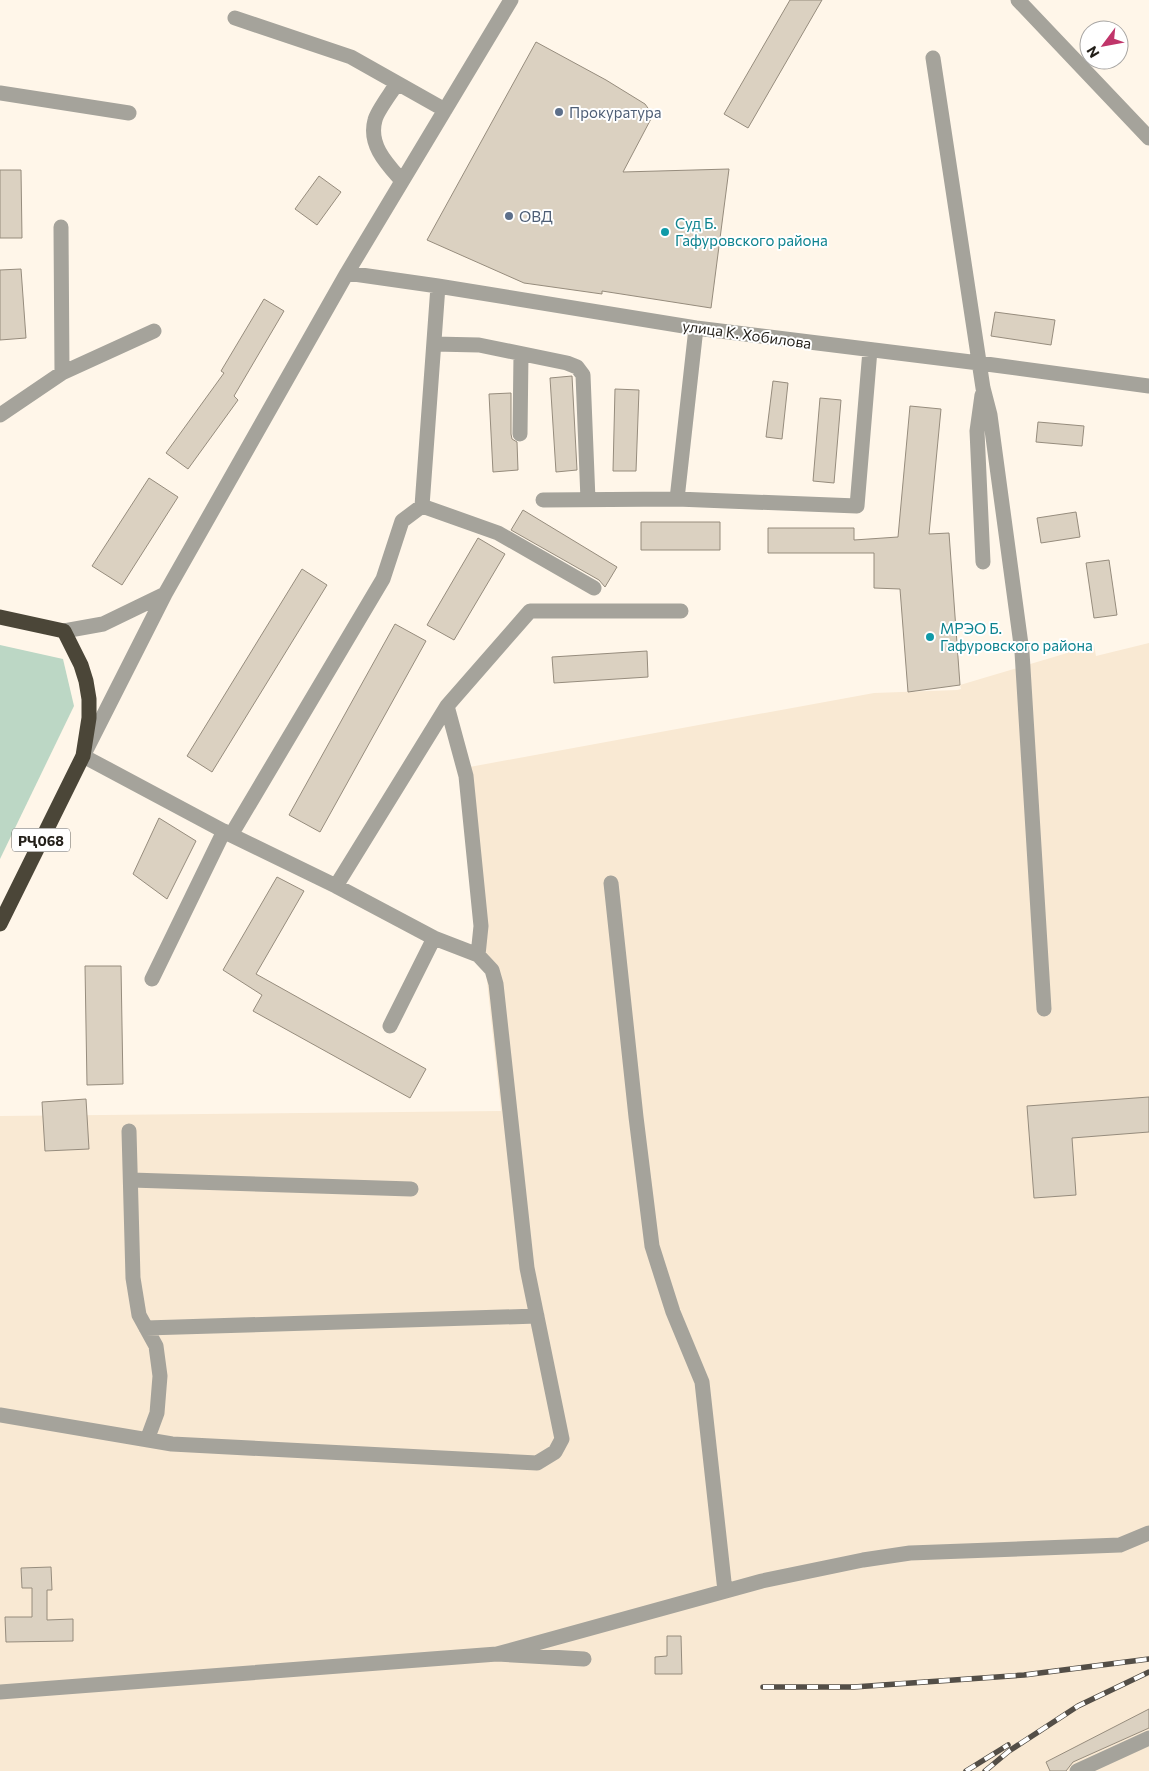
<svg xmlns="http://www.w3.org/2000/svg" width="1149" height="1771" viewBox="0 0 1149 1771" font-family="Commissioner,sans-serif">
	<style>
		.built { fill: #f9e9d3 }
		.green { fill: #bcd7c5 }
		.building { fill: #dbd1c1; stroke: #968c7d }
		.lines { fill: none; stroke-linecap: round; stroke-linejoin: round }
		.minor { stroke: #a5a39b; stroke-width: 15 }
		.highway { stroke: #4b4638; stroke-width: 15 }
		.rail-casing { stroke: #534e47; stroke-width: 5.5 }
		.rail { stroke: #fff; stroke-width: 4; stroke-dasharray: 11; stroke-linecap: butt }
		.service-dot { fill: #5c6f8a; stroke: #fff; stroke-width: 2 }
		.culture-dot { fill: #0f9aa8; stroke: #fff; stroke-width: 2 }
		.labels { text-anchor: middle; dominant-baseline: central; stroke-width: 4; stroke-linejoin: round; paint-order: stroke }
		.shield { fill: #fff; stroke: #65625e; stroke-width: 1 }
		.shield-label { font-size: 14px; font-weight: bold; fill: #231f19 }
		.service-label { font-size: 15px; fill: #4e5e75; stroke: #fff; text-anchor: start }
		.culture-label { font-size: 15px; fill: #0d838f; stroke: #fff; text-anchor: start }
		.street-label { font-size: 15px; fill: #231f19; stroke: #fff }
	</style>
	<rect width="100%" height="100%" fill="#fff6e9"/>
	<!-- built -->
	<path class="built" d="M 1149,643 L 1149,1771 L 0,1771 L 0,1116 L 501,1111 L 464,768 L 874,693 L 957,690 L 961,689 L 960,685 L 1094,645 L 1096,656 Z"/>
	<!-- green -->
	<path class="green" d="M 0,645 L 63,659 L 74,706 L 0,859 Z"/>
	<!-- building -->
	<path class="building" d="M 790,0 L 822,0 L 748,128 L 724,114 Z
		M 536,42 L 606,80 L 645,104 L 653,115 L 623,172 L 729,169 L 711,308 L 602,291 L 602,294 L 524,283 L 427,240 Z
		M 0,170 L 21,170 L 22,238 L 0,238 Z
		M 319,176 L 341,192 L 317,225 L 295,209 Z
		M 21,269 L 26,338 L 0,340 L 0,270 Z
		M 264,299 L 284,311 L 234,396 L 238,400 L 188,469 L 166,453 L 224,373 L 221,371 Z
		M 995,312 L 1055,320 L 1051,345 L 991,336 Z
		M 572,376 L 577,470 L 556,472 L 550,378 Z
		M 773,381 L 788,383 L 782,439 L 766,437 Z
		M 615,389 L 639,390 L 636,471 L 613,471 Z
		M 511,393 L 511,434 L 512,439 L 517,442 L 518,470 L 493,472 L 489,394 Z
		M 820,398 L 841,400 L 834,483 L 813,481 Z
		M 910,406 L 941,409 L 929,534 L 949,533 L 960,685 L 908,692 L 900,589 L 874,588 L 874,553 L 768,553 L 768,528 L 854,528 L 854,540 L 898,537 Z
		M 1038,422 L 1084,426 L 1082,446 L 1036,442 Z
		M 149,478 L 178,497 L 122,585 L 92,566 Z
		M 523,510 L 617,567 L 605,587 L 599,580 L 511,530 Z
		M 1076,512 L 1080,537 L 1041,543 L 1037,518 Z
		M 641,522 L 720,522 L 720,550 L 641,550 Z
		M 478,538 L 505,554 L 454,640 L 427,625 Z
		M 1109,560 L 1117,615 L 1094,618 L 1086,563 Z
		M 302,569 L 327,585 L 212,772 L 187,756 Z
		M 395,624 L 426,641 L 320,832 L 289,815 Z
		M 647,651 L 648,677 L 554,683 L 552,657 Z
		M 159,818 L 196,841 L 167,899 L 133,874 Z
		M 277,877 L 304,891 L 256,974 L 426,1069 L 410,1098 L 253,1011 L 262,995 L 223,970 Z
		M 85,966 L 121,966 L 123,1084 L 87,1085 Z
		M 1149,1097 L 1149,1132 L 1072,1138 L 1076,1195 L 1034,1198 L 1027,1106 Z
		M 86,1099 L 89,1149 L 45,1151 L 42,1102 Z
		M 51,1567 L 52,1590 L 47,1590 L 47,1620 L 73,1619 L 73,1641 L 6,1642 L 5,1617 L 32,1617 L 32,1588 L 22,1588 L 21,1568 Z
		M 667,1636 L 681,1636 L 682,1674 L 655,1674 L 655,1657 L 667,1656 Z
		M 1149,1709 L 1149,1728 L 1073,1762 L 1066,1771 L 1050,1771 L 1046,1762 Z"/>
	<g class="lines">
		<!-- minor -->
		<path class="minor" d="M 511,0 L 347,273 L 165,594 L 83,756 L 231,835 L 336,886 L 447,706 L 530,611 L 681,611
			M 1018,0 L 1149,138
			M 235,18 L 351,57 L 445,110
			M 933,58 L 983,388 L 990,415 L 1022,652 L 1044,1009
			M 397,83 C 392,92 377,111 375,120 C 368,145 387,164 402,181
			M 0,93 L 129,113
			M 61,227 L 62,373
			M 347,273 L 438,286 L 696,328 L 979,363 L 1149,386
			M 438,286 L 422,506 L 498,533 L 594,588
			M 434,344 L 479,345 L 567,363 L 577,367 L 583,375 L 588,500
			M 982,395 L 977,431 L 983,562
			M 0,415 L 62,373 L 154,331
			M 520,434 L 521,354
			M 677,499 L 696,328
			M 543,500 L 677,499 L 857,506 L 870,350
			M 64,631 L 103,624 L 165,594
			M 447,706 L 466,776 L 481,926 L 478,955
			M 231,835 L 383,579 L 402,521 L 422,506
			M 611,883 L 636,1117 L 652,1246 L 673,1312 L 702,1382 L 725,1591
			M 336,886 L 434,938 L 390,1026
			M 152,979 L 224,831
			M 129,1131 L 133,1278 L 139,1315 L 156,1346 L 160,1376 L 157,1413 L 147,1440
			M 131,1180 L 411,1189
			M 146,1328 L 537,1316
			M 0,1415 L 172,1444 L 537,1463 L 555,1452 L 562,1439 L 527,1268 L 496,984 L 492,970 L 478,955 L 434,938
			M 497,1654 L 762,1581 L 863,1560 L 910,1553 L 1120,1545 L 1149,1533
			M 0,1692 L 497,1654 L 584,1659
			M 1077,1771 L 1149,1738"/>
		<!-- highway -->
		<path class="highway" d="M 0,617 L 64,631 L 81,665 L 86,681 L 89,699 L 89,718 L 83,756 L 0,924"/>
		<!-- rail casing -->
		<g class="rail-casing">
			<path id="rail" d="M 763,1687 L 854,1687 L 1024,1675 L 1149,1659
				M 966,1771 L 1008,1745
				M 985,1771 L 1009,1751 L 1078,1706 L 1149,1672"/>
		</g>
		<!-- rail -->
		<use href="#rail" class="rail"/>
	</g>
	<!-- markers -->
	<g class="service-dot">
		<circle cx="559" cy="112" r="5"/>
		<circle cx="509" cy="216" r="5"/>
	</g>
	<g class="culture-dot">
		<circle cx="665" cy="232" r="5"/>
		<circle cx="930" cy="637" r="5"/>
	</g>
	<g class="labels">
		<!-- shield labels -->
		<rect class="shield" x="12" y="828.5" width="58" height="23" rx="4"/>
		<g class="shield-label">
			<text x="41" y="840">РҶ068</text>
		</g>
		<!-- service labels -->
		<g class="service-label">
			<text x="569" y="112">Прокуратура</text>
			<text x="519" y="216">ОВД</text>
		</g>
		<!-- culture labels -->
		<g class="culture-label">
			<text x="675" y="223">Суд Б.<tspan x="675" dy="17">Гафуровского района</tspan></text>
			<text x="940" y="628">МРЭО Б.<tspan x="940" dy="17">Гафуровского района</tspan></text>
		</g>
		<!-- street labels -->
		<g class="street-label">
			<text transform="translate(747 334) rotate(8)">улица К. Хобилова</text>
		</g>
	</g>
	<!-- north arrow -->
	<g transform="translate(1104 45) rotate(238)"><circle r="24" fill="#ffffff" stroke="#a7a5a3"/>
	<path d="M0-4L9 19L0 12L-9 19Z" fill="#c0356a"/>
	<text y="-8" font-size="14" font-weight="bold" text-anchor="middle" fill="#231f19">N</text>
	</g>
</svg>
